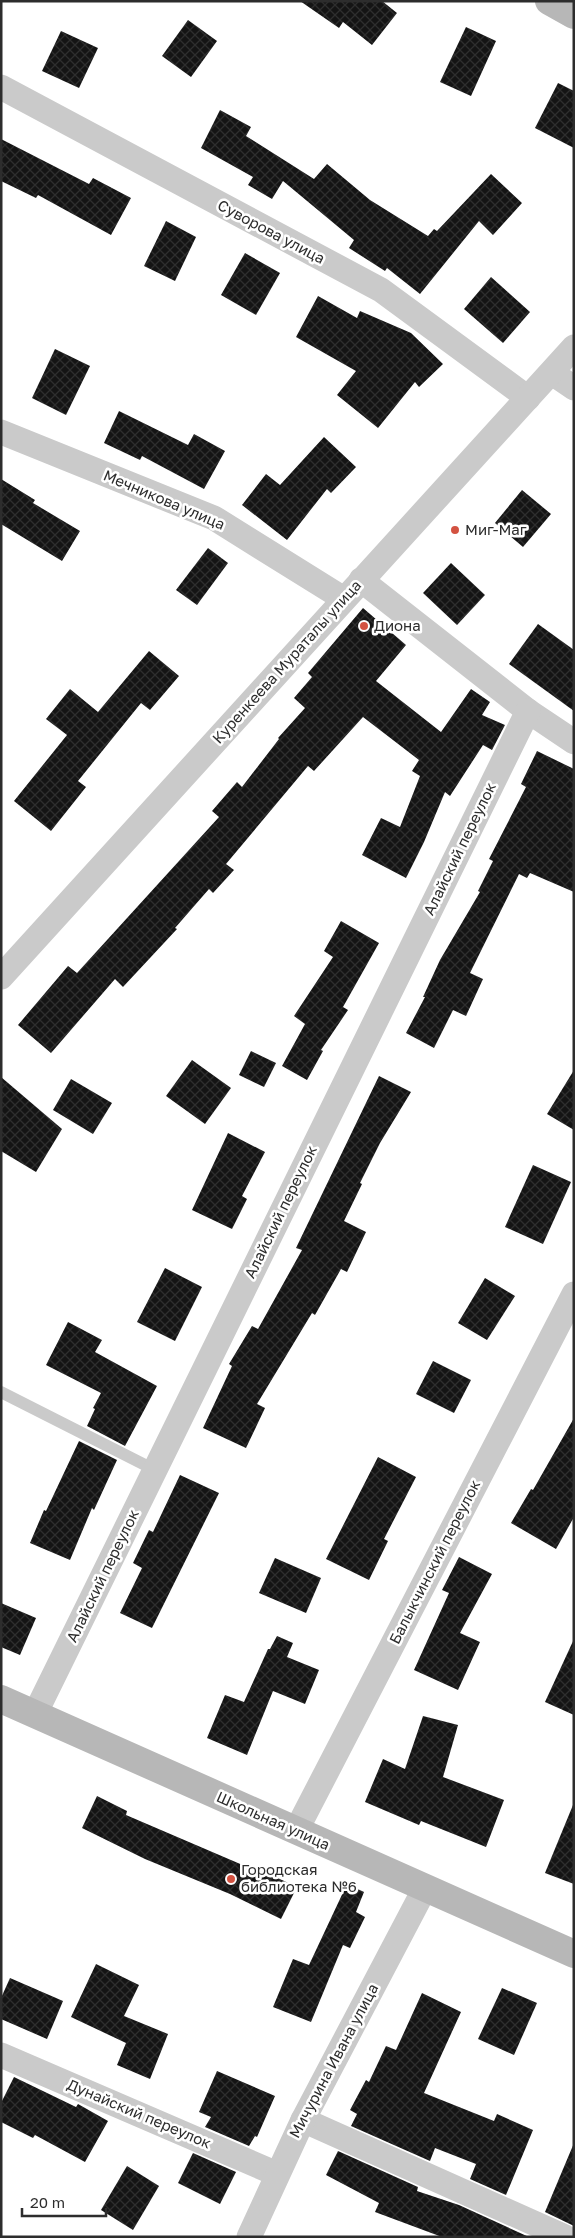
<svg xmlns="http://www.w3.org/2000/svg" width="575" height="2238" font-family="'Golos Text',sans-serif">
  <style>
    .building { fill: url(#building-cross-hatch) }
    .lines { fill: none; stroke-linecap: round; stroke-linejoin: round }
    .lane { stroke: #cacaca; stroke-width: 12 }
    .street { stroke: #cacaca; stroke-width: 25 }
    .secondary { stroke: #b7b7b7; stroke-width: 28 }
    .poi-dot { fill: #d35241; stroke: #fff; stroke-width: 2 }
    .labels { text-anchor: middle; stroke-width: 5; stroke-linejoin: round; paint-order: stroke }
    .street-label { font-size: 15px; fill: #2d2d2d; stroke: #fff }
    .poi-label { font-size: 15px; fill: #2d2d2d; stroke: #fff; text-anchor: start }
  </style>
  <defs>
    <pattern id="building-cross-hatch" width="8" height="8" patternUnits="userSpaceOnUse" patternTransform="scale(1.25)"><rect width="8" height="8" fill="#141414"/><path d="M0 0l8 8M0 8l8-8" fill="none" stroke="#2e2e2e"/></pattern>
  </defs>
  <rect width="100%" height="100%" fill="#fff"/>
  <g class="building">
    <polygon points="300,1 382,1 397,13 372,45 343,22 339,28"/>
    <polygon points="188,20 217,41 191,77 162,56"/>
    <polygon points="466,27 496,41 471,96 440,82"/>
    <polygon points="61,31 98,48 79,88 42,71"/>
    <polygon points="558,83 574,91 574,148 535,128"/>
    <polygon points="220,110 251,127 246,136 314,179 327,164 370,200 428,236 434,229 437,231 491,174 522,203 493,235 479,221 420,294 387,268 385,271 349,248 354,240 283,181 272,199 248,185 253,177 201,148"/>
    <polygon points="1,139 89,184 93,178 131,198 111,235 38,195 36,198 1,181"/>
    <polygon points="166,221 196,237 175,281 144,266"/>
    <polygon points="245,253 280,273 256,315 221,295"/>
    <polygon points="491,277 530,312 503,343 464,309"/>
    <polygon points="318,296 357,318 360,311 411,333 443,364 419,387 415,382 378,428 337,395 356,371 296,337"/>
    <polygon points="55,349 90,366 66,415 32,398"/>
    <polygon points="119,411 188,445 194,434 225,451 204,489 142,456 140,460 104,443"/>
    <polygon points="324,437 356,467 331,493 327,489 287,540 242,505 266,474 280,485"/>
    <polygon points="1,479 35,500 33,503 80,531 62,561 1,524"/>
    <polygon points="522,490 551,514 523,547 495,523"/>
    <polygon points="208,548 228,563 197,605 176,590"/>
    <polygon points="451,563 485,595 457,625 423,593"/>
    <polygon points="363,608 406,645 376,681 441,732 471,689 490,702 482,715 505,725 492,750 483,745 450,796 445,792 424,842 406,878 362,855 381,818 400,827 420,776 412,771 419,760 363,717 314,771 308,766 226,864 234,870 213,893 209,889 175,928 177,929 123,987 115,979 51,1053 18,1025 68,966 77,973 219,817 212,811 237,782 242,787 279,739 278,738 305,708 294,698 312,677 308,673"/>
    <polygon points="538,624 574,650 574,711 509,664"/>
    <polygon points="149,651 179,676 150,710 141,703 78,781 86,787 51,831 14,801 67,735 46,719 70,689 98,712"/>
    <polygon points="537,751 574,769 574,892 530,873 527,878 519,874 470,973 483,979 466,1016 453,1010 434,1048 406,1033 425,997 423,997 440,960 480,892 478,891 493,861 489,859 526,787 521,784"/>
    <polygon points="341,921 379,943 343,1007 348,1010 321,1050 323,1051 307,1080 282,1066 305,1024 294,1016 333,957 324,951"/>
    <polygon points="251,1051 276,1063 264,1087 239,1075"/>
    <polygon points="192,1060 231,1088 205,1124 166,1096"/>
    <polygon points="574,1070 574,1130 547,1114"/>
    <polygon points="379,1076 411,1092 380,1143 360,1183 362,1184 344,1221 366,1232 347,1272 341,1269 315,1315 312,1313 257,1404 265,1408 246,1448 203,1428 232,1366 229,1364 252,1326 258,1329 302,1250 296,1248"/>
    <polygon points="1,1077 62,1129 36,1172 1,1151"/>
    <polygon points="71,1079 112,1103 93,1134 53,1110"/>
    <polygon points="228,1133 265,1152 242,1196 247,1199 232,1229 192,1210"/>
    <polygon points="533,1165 571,1182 543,1244 505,1227"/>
    <polygon points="165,1268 202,1287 175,1341 137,1322"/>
    <polygon points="485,1278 515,1296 487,1340 458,1323"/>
    <polygon points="68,1322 102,1340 95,1352 157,1386 125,1446 87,1426 95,1409 93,1408 101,1393 46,1365"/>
    <polygon points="433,1361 471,1380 454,1413 416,1394"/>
    <polygon points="574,1418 574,1517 556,1549 511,1523 531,1489 533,1490"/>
    <polygon points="79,1441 117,1460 94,1510 92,1508 70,1560 30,1543 44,1510 46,1511"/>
    <polygon points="378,1457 416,1477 384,1539 388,1541 369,1580 326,1559"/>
    <polygon points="180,1475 219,1493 152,1628 120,1613 142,1568 133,1563 149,1530 153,1532"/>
    <polygon points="459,1557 492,1574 460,1633 480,1642 458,1690 414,1670 449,1593 442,1590"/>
    <polygon points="275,1558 321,1578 306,1613 259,1593"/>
    <polygon points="1,1603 36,1618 20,1655 1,1647"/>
    <polygon points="277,1636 293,1643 287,1657 319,1670 305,1704 273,1691 247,1755 207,1738 225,1695 244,1702 268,1649 270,1649"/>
    <polygon points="574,1639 574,1715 545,1702"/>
    <polygon points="423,1716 458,1725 443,1777 504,1800 486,1847 421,1821 419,1825 365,1802 383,1759 405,1769"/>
    <polygon points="97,1796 127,1811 126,1815 266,1875 267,1873 297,1887 281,1919 230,1894 145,1859 82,1828"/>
    <polygon points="573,1805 574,1805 574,1884 545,1873"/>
    <polygon points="347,1884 364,1892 356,1912 365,1917 350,1948 343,1945 311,2022 273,2007 293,1959 309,1965"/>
    <polygon points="96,1964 139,1985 124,2016 168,2034 150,2079 117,2065 126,2043 71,2017"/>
    <polygon points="10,1978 63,2001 47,2039 1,2019 1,1998"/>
    <polygon points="502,1988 537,2003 514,2055 478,2039"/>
    <polygon points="422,1993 461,2012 424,2093 494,2121 497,2114 533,2130 506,2195 470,2179 476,2164 435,2148 430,2161 351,2126 357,2114 350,2110 366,2080 369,2082 386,2046 396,2050"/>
    <polygon points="217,2071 275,2096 257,2137 255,2136 249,2146 205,2127 211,2117 199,2112"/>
    <polygon points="14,2077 76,2107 78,2104 108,2121 85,2162 35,2135 33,2138 1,2122 1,2103"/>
    <polygon points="574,2143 574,2226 545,2212"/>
    <polygon points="338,2151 418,2187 417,2191 459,2205 529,2237 442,2237 375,2212 379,2203 326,2175"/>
    <polygon points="193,2153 236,2172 220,2204 178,2183"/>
    <polygon points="127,2166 159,2186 133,2230 101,2210"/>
  </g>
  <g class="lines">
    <polyline class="lane" points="1,1392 155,1470"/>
    <g class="street">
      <polyline points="1,87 381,290 528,398"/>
      <polyline points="552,373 574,388"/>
      <polyline points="1,432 214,518 344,599"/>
      <polyline points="361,580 528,711 574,742"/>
      <polyline points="1,977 574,347"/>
      <polyline points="35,1714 528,711"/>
      <polyline points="296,1831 574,1294"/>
      <polyline points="1,2055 277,2174"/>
      <polyline points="303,2120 565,2237"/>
      <polyline points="249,2237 303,2120 425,1888"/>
    </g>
    <g class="secondary">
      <polyline points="549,1 574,15"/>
      <polyline points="1,1699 574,1954"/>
    </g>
  </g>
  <g class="poi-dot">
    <circle cx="455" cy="530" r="5"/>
    <circle cx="364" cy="626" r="5"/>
    <circle cx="231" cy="1879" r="5"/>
  </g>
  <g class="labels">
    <g class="street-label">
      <text transform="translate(271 232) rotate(28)" y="5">Суворова улица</text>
      <text transform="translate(164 500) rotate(23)" y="5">Мечникова улица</text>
      <text transform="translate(287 662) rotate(-48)" y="5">Куренкеева Мураталы улица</text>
      <text transform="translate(460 849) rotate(-64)" y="5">Алайский переулок</text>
      <text transform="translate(281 1212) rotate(-64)" y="5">Алайский переулок</text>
      <text transform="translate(435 1562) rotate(-63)" y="5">Балыкчинский переулок</text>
      <text transform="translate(103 1576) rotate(-64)" y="5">Алайский переулок</text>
      <text transform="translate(273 1821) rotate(24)" y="5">Школьная улица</text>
      <text transform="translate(334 2061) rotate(-62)" y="5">Мичурина Ивана улица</text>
      <text transform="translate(139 2114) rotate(23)" y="5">Дунайский переулок</text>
    </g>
    <g class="poi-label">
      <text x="465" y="535">Миг-Маг</text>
      <text x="374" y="631">Диона</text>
      <text x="241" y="1875">Городская<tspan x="241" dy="17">библиотека №6</tspan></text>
    </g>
  </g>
  <rect width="575" height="2238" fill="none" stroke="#2d2d2d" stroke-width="5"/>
  <path d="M22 2208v8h84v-8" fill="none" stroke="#2d2d2d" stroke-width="2.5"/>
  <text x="30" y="2208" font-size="15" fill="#2d2d2d" stroke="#ffffff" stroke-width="4" paint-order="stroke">20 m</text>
</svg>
